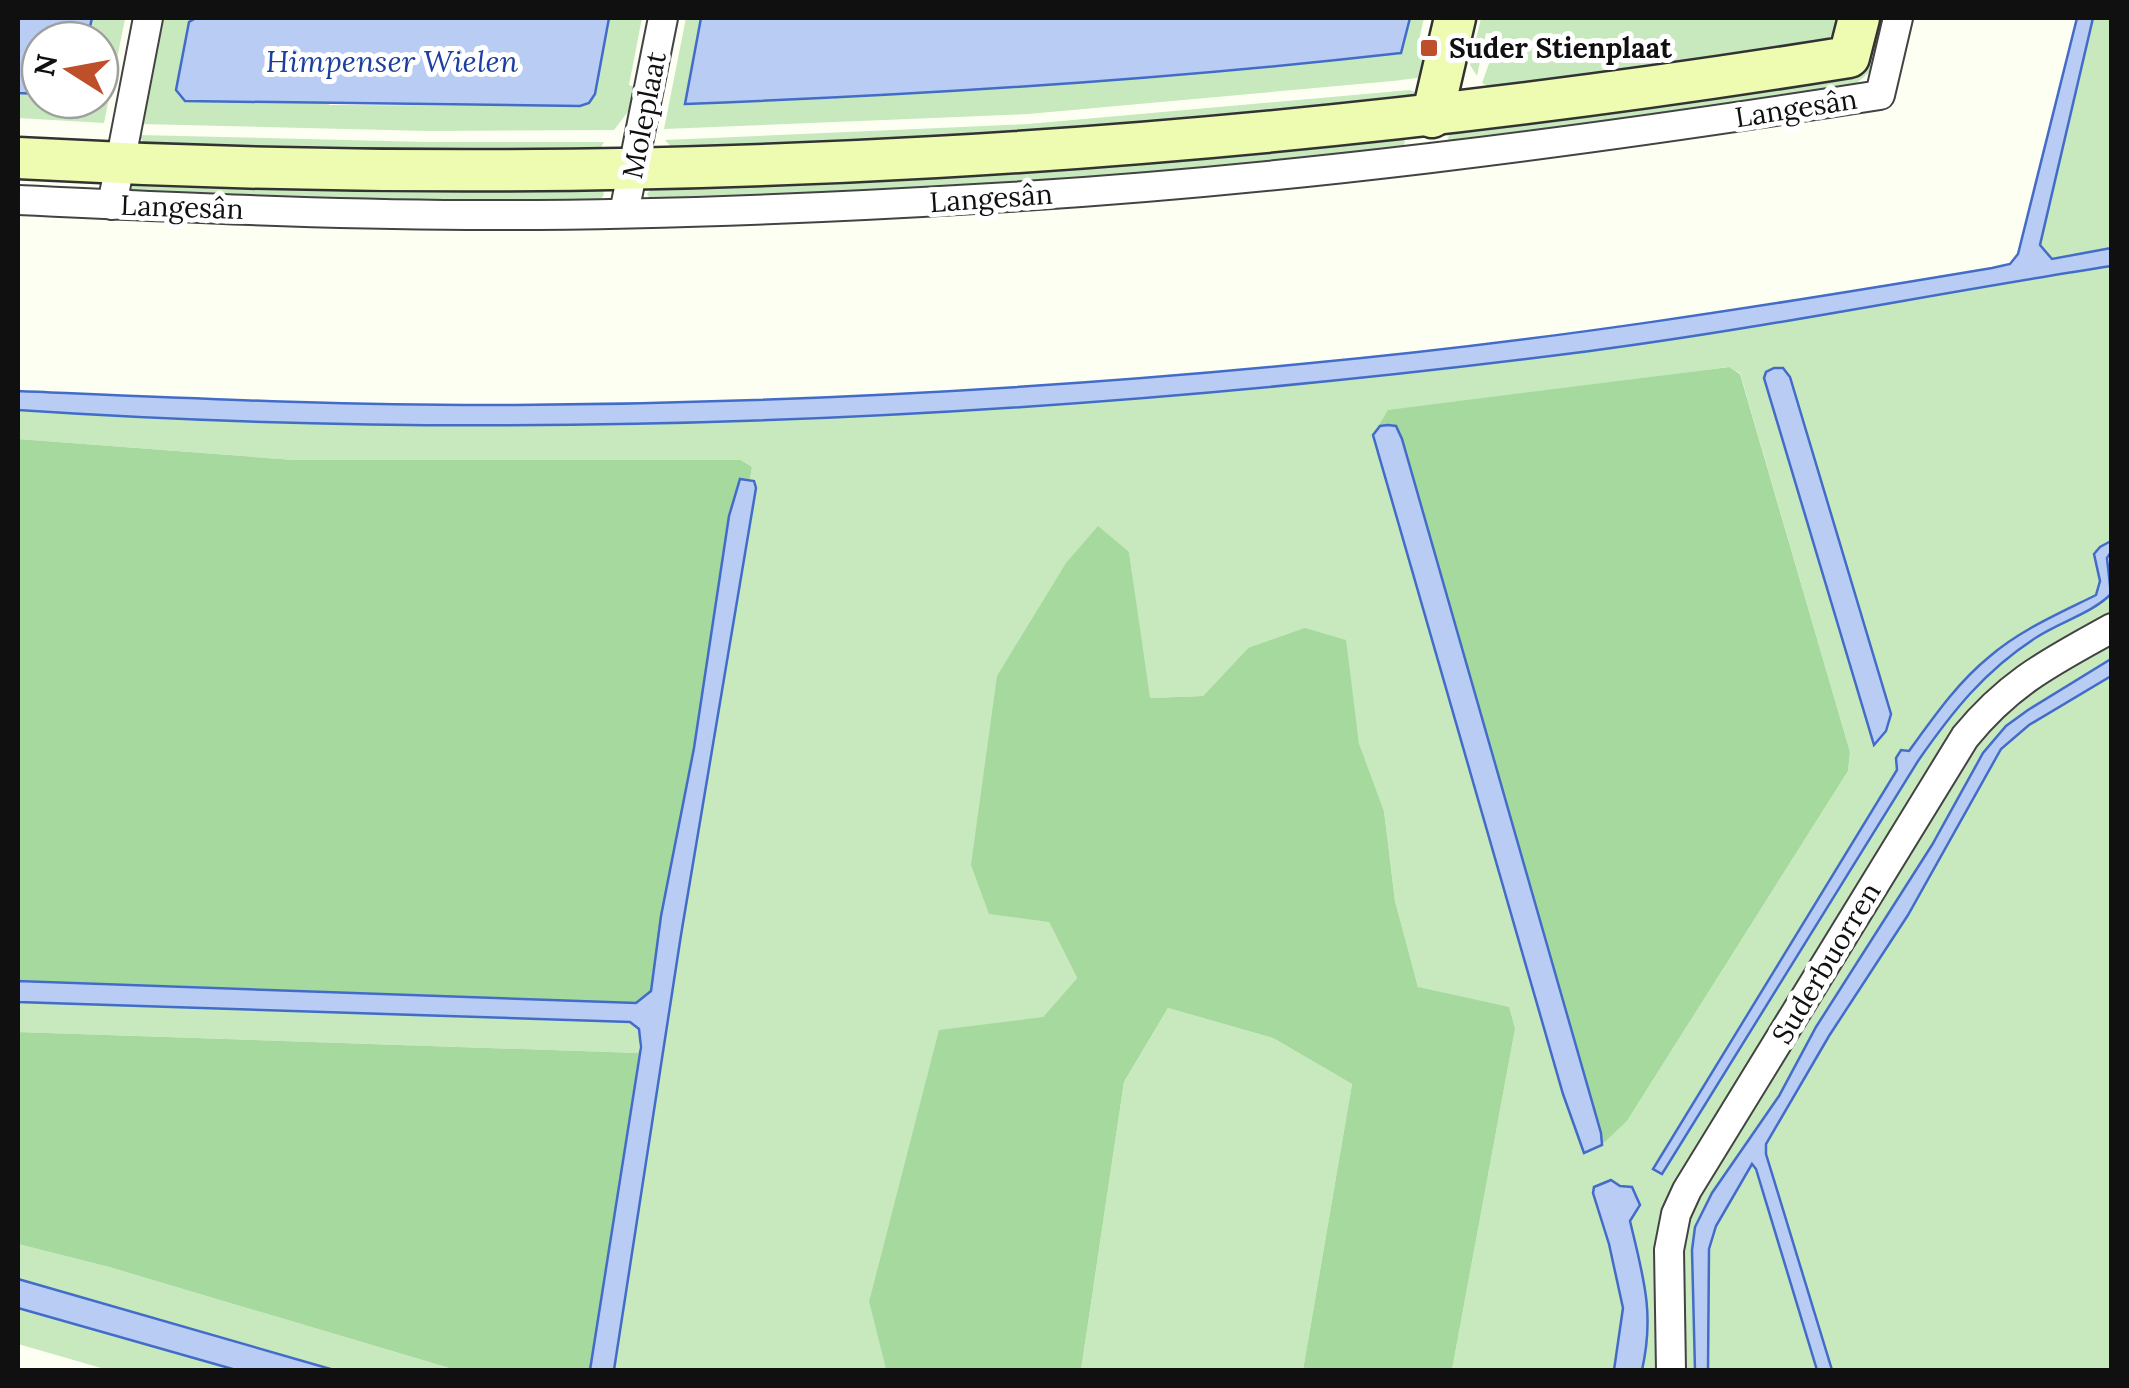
<svg xmlns="http://www.w3.org/2000/svg" width="2129" height="1388" font-family="Lora,serif">
  <style>
    .green { fill: #c7e9bd; fill-rule: evenodd }
    .forest { fill: #a6d99d }
    .water { fill: #b9cdf4; stroke: #436cc9; stroke-width: 2.5 }
    .lines { fill: none; stroke-linecap: round; stroke-linejoin: round }
    .street-casing { stroke: #434343; stroke-width: 32 }
    .secondary-casing { stroke: #323232; stroke-width: 45 }
    .street { stroke: #fff; stroke-width: 28 }
    .secondary { stroke: #eefcb1; stroke-width: 40 }
    .poi-dot { fill: #bd4f2b; stroke: #fff; stroke-width: 4 }
    .labels { text-anchor: middle; stroke-width: 10; stroke-linejoin: round; paint-order: stroke }
    .poi-label { font-size: 28px; font-weight: bold; fill: #101010; stroke: #fff; text-anchor: start }
    .street-label { font-size: 28px; fill: #101010; stroke: #fff }
    .water-label { font-size: 30px; font-style: italic; fill: #1c3f9f; stroke: #fff }
  </style>
  <rect width="100%" height="100%" fill="#fdfff3"/>
  <g class="green">
    <polygon points="92,18 125,19 104,123 18,118 18,93 40,94 40,100 100,100 100,40 87,40"/>
    <polygon points="158,18 196,18 189,22 330,105 580,106 589,103 595,94 609,18 642,18 629,85 638,88 637,100 614,130 428,131 140,124"/>
    <polygon points="686,18 701,18 685,103 1401,54 1410,18 1424,18 1418,45 1434,49 1425,77 1393,81 1028,114 664,129"/>
    <polygon points="1481,18 1843,18 1836,32 1818,46 1497,91 1482,83 1499,36 1486,33 1477,76 1470,65"/>
    <polygon points="1874,18 1886,18 1872,70 1852,87 1451,144 1448,141 1449,132 1861,71"/>
    <polygon points="2093,18 2111,18 2111,248 2052,259 2040,245"/>
    <polygon points="1410,90 1415,92 1411,98 934,145 672,148 665,140 1028,124"/>
    <polygon points="138,135 427,142 604,142 596,157 503,157 145,144"/>
    <polygon points="1401,137 1405,140 1403,149 1185,172 937,190 651,200 647,194 654,186"/>
    <polygon points="130,182 602,188 604,194 600,201 371,202 133,194 129,189"/>
    <path d="M2111,266L2112,541L2100,547L2094,554L2100,581L2096,595L2034,627L1989,656L1948,699L1908,751L1896,758L1897,770L1654,1169L1662,1174L1918,761C1952,712 1985,669 2037,637C2060,622 2092,613 2111,594V618L2019,672L1674,1198L1663,1370H1642C1654,1318 1643,1272 1630,1221L1640,1205L1632,1187L1604,1184L1594,1187L1593,1193L1609,1244L1623,1308L1614,1370H1452L1515,1029L1418,987L1395,901L1384,811L1359,743L1345,640L1248,648L1203,696L1149,698L1129,552L1049,922L1077,978L1043,1017L869,1302L886,1370H614L681,935L756,488L750,479L752,467L741,460H294L18,439V410C541,445 1070,418 1590,351C1765,328 1937,293 2111,266ZM1728,367L1740,373L1850,752L1848,771L1627,1121L1602,1145L1584,1153L1563,1094L1373,435L1388,411Z"/>
    <polygon points="2111,636 2111,659 2028,710 2006,726 1983,753 1932,845 1816,1027 1779,1096 1742,1148 1692,1272 1695,1370 1678,1370 1684,1217 1992,717"/>
    <polygon points="2111,676 2111,1370 1832,1370 1766,1154 1766,1144 1829,1036 1908,915 2001,749 2029,725"/>
    <polygon points="18,1002 630,1022 639,1029 639,1053 18,1032"/>
    <polygon points="1168,1008 1273,1038 1352,1084 1303,1370 1081,1370 1124,1082"/>
    <polygon points="1752,1164 1756,1169 1817,1370 1708,1370 1709,1249 1716,1226"/>
    <polygon points="18,1244 109,1267 456,1370 334,1370 18,1279"/>
    <polygon points="18,1308 236,1370 108,1370 18,1344"/>
  </g>
  <g class="forest">
    <polygon points="1729,367 1740,374 1850,752 1848,771 1627,1121 1602,1145 1402,439 1373,435 1388,410"/>
    <polygon points="18,439 294,460 741,460 752,467 750,479 740,479 729,516 694,748 661,916 650,991 636,1003 18,981"/>
    <polygon points="1098,526 1129,552 1150,698 1203,696 1248,648 1305,628 1346,640 1359,743 1384,811 1395,901 1418,987 1509,1007 1515,1029 1452,1370 1303,1370 1352,1084 1273,1038 1168,1008 1124,1082 1081,1370 886,1370 869,1302 939,1030 1043,1017 1077,978 1049,922 989,914 971,865 997,676 1066,563"/>
    <polygon points="18,1032 639,1053 590,1370 456,1370 109,1267 18,1244"/>
  </g>
  <g class="water">
    <polygon points="18,18 92,18 87,40 40,40 40,94 18,93"/>
    <polygon points="196,18 609,18 595,94 589,103 580,106 185,101 176,90 189,22"/>
    <path d="M701,18H1410L1401,53C1163,80 924,95 685,104Z"/>
    <path d="M2077,18H2093L2040,245L2052,259L2111,248V266C1937,293 1765,328 1590,351C1070,418 541,445 18,410V391C183,398 349,406 515,405C781,403 1047,389 1311,363C1539,342 1766,306 1992,268L2010,264L2018,254Z"/>
    <polygon points="1774,368 1783,368 1790,377 1891,714 1886,731 1874,745 1764,378 1766,372"/>
    <polygon points="1388,425 1396,426 1402,439 1601,1133 1602,1145 1584,1153 1563,1094 1373,435 1380,426"/>
    <polygon points="740,479 754,481 756,488 681,935 614,1370 590,1370 641,1047 639,1029 630,1022 18,1002 18,981 636,1003 651,991 661,916 694,748 729,516"/>
    <path d="M2111,541V552L2107,558L2111,594C2092,613 2060,622 2037,637C1985,670 1952,712 1918,761L1662,1174L1653,1169L1897,770L1896,758L1901,750L1909,751C1933,718 1957,683 1989,657C2020,630 2060,613 2096,595L2100,581L2094,554L2100,547Z"/>
    <polygon points="2111,659 2111,676 2029,725 2001,749 1908,915 1829,1036 1766,1144 1766,1154 1832,1370 1817,1370 1756,1169 1752,1164 1716,1226 1709,1249 1708,1370 1695,1370 1692,1250 1695,1227 1712,1193 1779,1096 1816,1027 1932,845 1983,753 2006,726 2028,710"/>
    <path d="M1611,1180L1620,1186L1632,1187L1640,1205L1630,1221C1643,1276 1655,1313 1642,1370H1614L1623,1308L1609,1244L1593,1193L1594,1187Z"/>
    <polygon points="18,1279 334,1370 236,1370 18,1308"/>
  </g>
  <g class="lines">
    <defs>
      <g id="street">
        <path d="M18,200C168,207 318,214 468,215C637,216 806,209 975,199C1278,182 1580,142 1880,95L1898,18"/>
        <polyline points="112,205 148,18"/>
        <polyline points="624,213 663,18"/>
        <path d="M1671,1370L1669,1250L1676,1214L1687,1190L1965,737C2011,681 2051,662 2112,628"/>
      </g>
      <g id="secondary">
        <polyline points="1432,117 1455,18"/>
        <path d="M18,158C635,192 1239,155 1849,57L1859,18"/>
      </g>
    </defs>
    <use href="#street" class="street-casing"/>
    <use href="#secondary" class="secondary-casing"/>
    <use href="#street" class="street"/>
    <use href="#secondary" class="secondary"/>
  </g>
  <rect class="poi-dot" x="1419" y="38" width="20" height="20" rx="5"/>
  <g class="labels">
    <g class="poi-label">
      <text x="1449" y="58">Suder Stienplaat</text>
    </g>
    <g class="street-label">
      <text transform="translate(1796 108) rotate(-9)" y="10">Langesân</text>
      <text transform="translate(644 115) rotate(-79)" y="10">Moleplaat</text>
      <text transform="translate(991 198) rotate(-4)" y="10">Langesân</text>
      <text transform="translate(182 207) rotate(2)" y="10">Langesân</text>
      <text transform="translate(1826 963) rotate(-59)" y="10">Suderbuorren</text>
    </g>
    <g class="water-label">
      <text x="392" y="72">Himpenser Wielen</text>
    </g>
  </g>
  <rect width="2129" height="1388" fill="none" stroke="#101010" stroke-width="40"/>
  <g transform="translate(70 70) rotate(281)"><circle r="48" fill="#ffffff" stroke="#9f9f9f" stroke-width="2.5"/>
  <path d="M0-8L18 38L0 25L-18 38Z" fill="#bd4f2b"/>
  <text y="-15" font-size="28" font-weight="bold" text-anchor="middle" fill="#101010">N</text>
  </g>
</svg>
